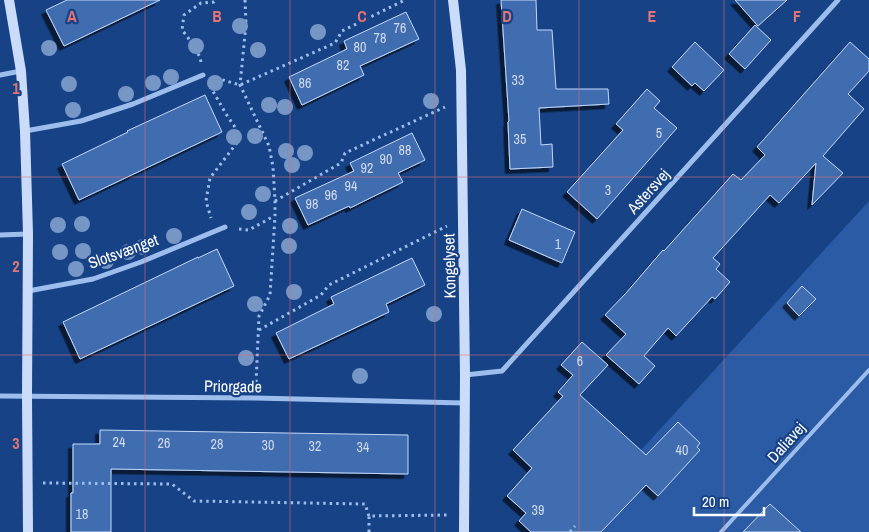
<svg xmlns="http://www.w3.org/2000/svg" width="869" height="532" font-family="'Archivo Narrow',sans-serif">
  <style>
    .green { fill: #2a5ba4 }
    .building { fill: #406cb0; stroke: #c3d9fa; filter: url(#shadow) }
    .lines { fill: none; stroke-linecap: round; stroke-linejoin: round }
    .path { stroke: #9dbeed; stroke-width: 3; stroke-dasharray: 2.5 4; stroke-linecap: butt }
    .lane { stroke: #9dbeed; stroke-width: 4 }
    .street { stroke: #9dbeed; stroke-width: 5 }
    .secondary { stroke: #cadcf9; stroke-width: 10 }
    .tree { fill: #7696c6 }
    .grid { fill: none; stroke: #e47373; stroke-width: 1; stroke-opacity: 0.55 }
    .labels { text-anchor: middle; stroke-width: 4.5; stroke-linejoin: round; paint-order: stroke }
    .number-label { font-size: 14px; fill: #cfdaeb }
    .street-label { font-size: 16px; fill: #fff; stroke: #174386 }
    .grid-label { font-size: 16px; text-anchor: middle; font-weight: bold; fill: #e47373; stroke: #174386; stroke-width: 4.5; stroke-linejoin: round; paint-order: stroke }
  </style>
  <defs>
    <filter id="shadow"><feDropShadow dx="-4.5" dy="4.5" stdDeviation="0" flood-color="#0009"/></filter>
  </defs>
  <rect width="100%" height="100%" fill="#174386"/>
  <polygon class="green" points="869,201 869,532 590,532 577,520"/>
  <g class="building">
    <polygon points="67,0 160,0 64,46 46,10"/>
    <polygon points="501,0 536,0 537,30 552,30 556,89 608,89 609,104 539,108 541,145 552,144 553,167 510,169 508,122 509,121"/>
    <polygon points="735,0 787,0 758,26"/>
    <polygon points="406,12 419,39 360,66 364,75 302,105 289,77 347,49 344,41"/>
    <polygon points="755,25 771,40 745,69 729,54"/>
    <polygon points="695,42 724,70 704,91 695,83 692,86 672,67"/>
    <polygon points="850,42 869,59 869,71 848,94 864,109 823,156 843,173 812,205 816,163 779,203 770,195 713,258 720,264 716,269 730,282 715,299 712,297 676,336 668,328 644,356 655,366 639,384 606,355 626,334 605,315 627,292 663,250 664,251 733,174 741,180 765,155 757,147"/>
    <polygon points="647,89 660,101 654,108 677,128 597,219 567,192 623,130 616,124"/>
    <polygon points="205,95 222,132 79,200 62,164 128,132 127,131"/>
    <polygon points="412,133 425,160 398,173 403,182 350,208 349,206 308,225 295,198 354,171 350,163"/>
    <polygon points="522,209 575,232 562,263 509,240"/>
    <polygon points="217,249 234,286 80,359 63,322 198,257 198,258"/>
    <polygon points="412,258 425,285 386,304 389,312 289,359 276,333 334,304 331,297"/>
    <polygon points="802,286 816,299 799,316 787,303"/>
    <polygon points="582,342 608,365 580,395 646,455 678,422 700,443 697,447 700,450 658,496 646,485 601,532 531,532 519,521 526,513 507,496 532,468 513,450 563,396 558,392 573,375 561,365"/>
    <polygon points="100,430 408,435 408,474 111,469 111,532 71,532 71,493 73,493 73,444 100,444"/>
    <polygon points="770,504 801,532 743,532"/>
  </g>
  <g class="lines">
    <g class="path">
      <polyline points="245,0 246,24 240,85 269,146 273,167 275,201 275,216 270,295 259,316 256,384"/>
      <polyline points="201,62 200,57 187,36 182,30 184,15 201,3 214,2 216,0"/>
      <polyline points="216,78 240,85 335,43 342,31 405,0"/>
      <polyline points="210,86 226,114 237,130 239,140 210,178 206,201 211,218"/>
      <polyline points="275,201 341,163 345,153 445,107"/>
      <polyline points="239,229 249,230 274,216"/>
      <polyline points="259,330 321,295 329,285 447,226"/>
      <polyline points="43,483 172,484 194,501 365,504 369,516"/>
      <polyline points="369,532 369,516 448,515"/>
      <polyline points="570,532 575,526"/>
    </g>
    <polyline class="lane" points="721,532 869,370"/>
    <g class="street">
      <polyline points="0,75 21,71"/>
      <polyline points="25,131 81,121 133,104 203,75"/>
      <polyline points="0,235 28,234"/>
      <polyline points="28,291 93,279 141,262 225,227"/>
      <polyline points="465,375 502,371 838,0"/>
      <polyline points="0,396 255,398 464,403"/>
    </g>
    <g class="secondary">
      <polyline points="9,0 21,71 25,131 28,234 27,396 28,532"/>
      <polyline points="453,0 461,70 465,375 464,532"/>
    </g>
  </g>
  <g class="tree">
    <circle cx="240" cy="26" r="8"/>
    <circle cx="318" cy="32" r="8"/>
    <circle cx="196" cy="46" r="8"/>
    <circle cx="49" cy="48" r="8"/>
    <circle cx="258" cy="50" r="8"/>
    <circle cx="171" cy="77" r="8"/>
    <circle cx="153" cy="83" r="8"/>
    <circle cx="215" cy="83" r="8"/>
    <circle cx="69" cy="84" r="8"/>
    <circle cx="126" cy="94" r="8"/>
    <circle cx="431" cy="101" r="8"/>
    <circle cx="269" cy="105" r="8"/>
    <circle cx="285" cy="107" r="8"/>
    <circle cx="73" cy="110" r="8"/>
    <circle cx="255" cy="136" r="8"/>
    <circle cx="234" cy="137" r="8"/>
    <circle cx="286" cy="151" r="8"/>
    <circle cx="305" cy="153" r="8"/>
    <circle cx="292" cy="165" r="8"/>
    <circle cx="263" cy="194" r="8"/>
    <circle cx="249" cy="212" r="8"/>
    <circle cx="82" cy="224" r="8"/>
    <circle cx="58" cy="225" r="8"/>
    <circle cx="290" cy="226" r="8"/>
    <circle cx="174" cy="236" r="8"/>
    <circle cx="289" cy="246" r="8"/>
    <circle cx="143" cy="247" r="8"/>
    <circle cx="83" cy="251" r="8"/>
    <circle cx="60" cy="252" r="8"/>
    <circle cx="128" cy="252" r="8"/>
    <circle cx="106" cy="261" r="8"/>
    <circle cx="76" cy="269" r="8"/>
    <circle cx="294" cy="292" r="8"/>
    <circle cx="255" cy="304" r="8"/>
    <circle cx="434" cy="314" r="8"/>
    <circle cx="246" cy="358" r="8"/>
    <circle cx="360" cy="376" r="8"/>
  </g>
  <path class="grid" d="M145,0V532M290,0V532M435,0V532M579,0V532M724,0V532M0,177H869M0,355H869"/>
  <g class="labels">
    <g class="number-label">
      <text x="400" y="33">76</text>
      <text x="380" y="43">78</text>
      <text x="360" y="52">80</text>
      <text x="343" y="70">82</text>
      <text x="518" y="85">33</text>
      <text x="305" y="88">86</text>
      <text x="659" y="138">5</text>
      <text x="520" y="144">35</text>
      <text x="405" y="155">88</text>
      <text x="386" y="164">90</text>
      <text x="367" y="173">92</text>
      <text x="351" y="191">94</text>
      <text x="608" y="195">3</text>
      <text x="331" y="200">96</text>
      <text x="312" y="209">98</text>
      <text x="558" y="249">1</text>
      <text x="580" y="366">6</text>
      <text x="119" y="447">24</text>
      <text x="164" y="448">26</text>
      <text x="217" y="449">28</text>
      <text x="268" y="450">30</text>
      <text x="315" y="451">32</text>
      <text x="363" y="452">34</text>
      <text x="682" y="455">40</text>
      <text x="538" y="515">39</text>
      <text x="82" y="519">18</text>
    </g>
    <g class="street-label">
      <text transform="translate(648 191) rotate(-48)" y="6">Astersvej</text>
      <text transform="translate(123 251) rotate(-20)" y="6">Slotsvænget</text>
      <text transform="translate(449 266) rotate(-91)" y="6">Kongelyset</text>
      <text transform="translate(233 386) rotate(1)" y="6">Priorgade</text>
      <text transform="translate(786 442) rotate(-48)" y="6">Daliavej</text>
    </g>
  </g>
  <g class="grid-label">
    <text x="72" y="22">A</text>
    <text x="217" y="22">B</text>
    <text x="362" y="22">C</text>
    <text x="507" y="22">D</text>
    <text x="652" y="22">E</text>
    <text x="797" y="22">F</text>
    <text x="16" y="94">1</text>
    <text x="16" y="272">2</text>
    <text x="16" y="449">3</text>
  </g>
  <path d="M694 507v8h70v-8" fill="none" stroke="#ffffff" stroke-width="2.5"/>
  <text x="702" y="507" font-size="15" fill="#ffffff" stroke="#174386" stroke-width="4" paint-order="stroke">20 m</text>
</svg>
